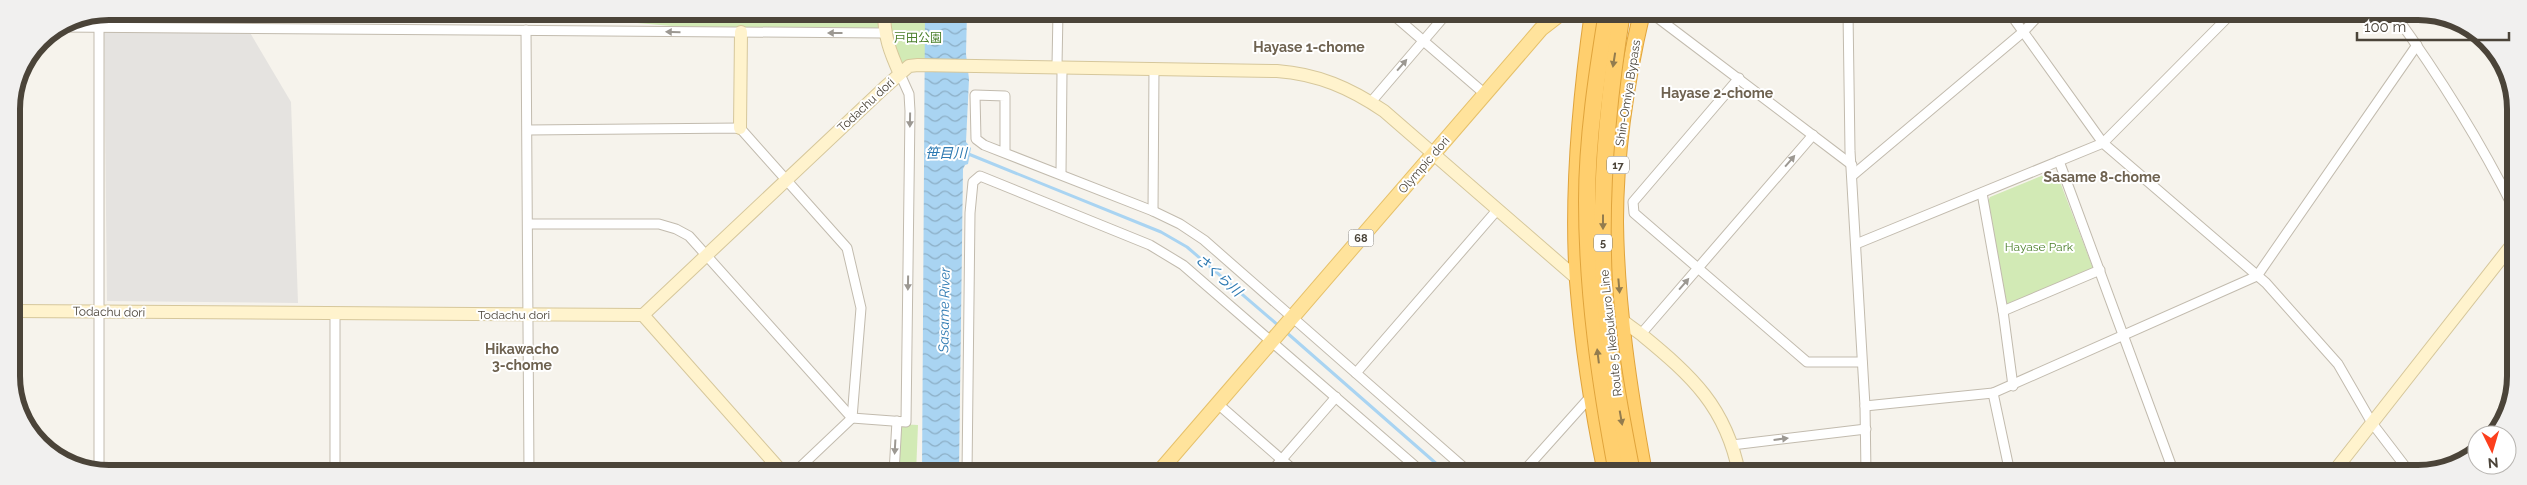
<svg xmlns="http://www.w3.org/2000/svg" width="2527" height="485" font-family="Raleway,'Noto Sans JP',sans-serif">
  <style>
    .green { fill: #d2eab5 }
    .parking { fill: #e5e3e0 }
    .water { fill: url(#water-waves) }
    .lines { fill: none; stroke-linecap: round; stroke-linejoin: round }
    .stream { stroke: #a9d4f2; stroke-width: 3 }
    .street-casing { stroke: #c2bbae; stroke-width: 11 }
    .secondary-casing { stroke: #d6c79b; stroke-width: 14 }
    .primary-casing { stroke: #e6c16a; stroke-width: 16 }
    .highway-casing { stroke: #e0a43c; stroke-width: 18 }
    .street { stroke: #fff; stroke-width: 9 }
    .secondary { stroke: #fff3cd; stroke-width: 12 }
    .primary { stroke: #ffe39c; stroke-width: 14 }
    .highway { stroke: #ffcf6e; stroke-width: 16 }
    .highway-bridge-casing { stroke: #e0a43c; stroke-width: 18; stroke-linecap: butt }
    .highway-bridge { stroke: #ffcf6e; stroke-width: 16 }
    .oneway { fill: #9c9892 }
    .oneway2 { fill: #937c4e }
    .labels { text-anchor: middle; stroke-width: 4; stroke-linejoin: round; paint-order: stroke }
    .shield { fill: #fff; stroke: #817c74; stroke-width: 1 }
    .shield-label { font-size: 11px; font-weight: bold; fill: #4b4439 }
    .park-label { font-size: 12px; fill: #4a7f2a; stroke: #fff }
    .street-label { font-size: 12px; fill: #4b4439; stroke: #fff }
    .neighbourhood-label { font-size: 14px; font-weight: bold; fill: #6e6250; stroke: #fff }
    .water-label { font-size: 14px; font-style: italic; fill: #2e7ab2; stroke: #fff }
    .rim { fill: none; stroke: #4b4439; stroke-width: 6 }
  </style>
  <defs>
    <pattern id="water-waves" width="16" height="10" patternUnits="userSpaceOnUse" patternTransform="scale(1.25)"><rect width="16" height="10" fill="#a9d4f2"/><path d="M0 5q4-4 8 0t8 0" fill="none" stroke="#8caec5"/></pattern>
  </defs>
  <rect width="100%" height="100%" fill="#f6f3ec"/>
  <g class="green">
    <polygon points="420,11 945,12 946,67 900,74 884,33 741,32 614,21"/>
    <polygon points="2051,172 2057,174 2093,268 2091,271 2007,306 1988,201 1990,197"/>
    <polygon points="899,424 918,425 916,473 897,473"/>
  </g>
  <polygon class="parking" points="249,31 291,102 298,303 107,301 104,32"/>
  <g class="water">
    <polygon points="109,11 870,12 869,23 81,17"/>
    <polygon points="925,12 967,12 966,54 969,79 966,142 971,148 968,164 965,165 963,169 959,473 922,473"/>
  </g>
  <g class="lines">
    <g class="stream">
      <polyline points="966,153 1161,232 1187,247 1279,326"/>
      <polyline points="1286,332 1447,473"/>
    </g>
    <defs>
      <g id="street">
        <polyline points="1058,12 1057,65 1062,72 1061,173"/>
        <polyline points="1390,12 1485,94"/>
        <polyline points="1650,12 1852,165"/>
        <polyline points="1848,12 1850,151 1865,406 1866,473"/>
        <polyline points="2009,12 2103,143 2266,283 2338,364 2372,423 2411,474"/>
        <path d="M2393,12C2438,74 2480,141 2514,209"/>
        <polyline points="1665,21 1672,12"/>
        <polyline points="59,27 884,33"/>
        <polyline points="99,28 99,473"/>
        <polyline points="526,30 529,473"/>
        <polyline points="1739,78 1633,202 1634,213 1807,362 1862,362"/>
        <polyline points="1371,102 1448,12"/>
        <polyline points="528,130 740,128 847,248 861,308 852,418 794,473"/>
        <polyline points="1005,152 1005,96 975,95 976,139 984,145 1153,211 1180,224 1204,240 1470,473"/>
        <polyline points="2059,161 2174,473"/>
        <polyline points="1853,175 2023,32 2042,12"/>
        <polyline points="1982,193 2003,311 2013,386"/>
        <polyline points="1153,211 1154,68"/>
        <polyline points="529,224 659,224 676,229 689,236 852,418 906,422 910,111 909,94 900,74"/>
        <polyline points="1856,244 2103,143 2233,12"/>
        <polyline points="2003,311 2100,270"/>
        <polyline points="1641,334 1813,135"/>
        <polyline points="1356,373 1498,209"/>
        <polyline points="1993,393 2010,473"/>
        <polyline points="1218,404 1297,473"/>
        <polyline points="1865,406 1993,393 2257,276 2417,45"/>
        <polyline points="1732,445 1866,429"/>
        <polyline points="335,473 335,314"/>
        <polyline points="894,473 897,421"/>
        <polyline points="967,473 970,213 973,182 980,176 1150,245 1183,265 1423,473"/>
        <polyline points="1270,473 1336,397"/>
        <polyline points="1522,473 1591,396"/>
      </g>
      <g id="secondary">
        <path d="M884,12C884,36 890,52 900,74"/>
        <polyline points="740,128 741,32"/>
        <path d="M13,311L643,315L884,88L909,66L918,65L1277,71C1318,74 1350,88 1384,111L1581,282"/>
        <polyline points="643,315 783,473"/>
        <path d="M1617,316C1625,323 1634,329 1642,335C1692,376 1726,407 1739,473"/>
        <polyline points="2332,474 2514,242"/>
      </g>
      <polyline id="primary" points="1158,473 1541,29 1563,12"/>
      <g id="highway">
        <path d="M1593,12C1581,97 1572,195 1578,281C1583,346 1593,410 1606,473"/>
        <path d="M1642,12C1626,80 1615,151 1615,222C1616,306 1629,391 1644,473"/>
      </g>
    </defs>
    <use href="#street" class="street-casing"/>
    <use href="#secondary" class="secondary-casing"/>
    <use href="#primary" class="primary-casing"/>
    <use href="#highway" class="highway-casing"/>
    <use href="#street" class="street"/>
    <use href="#secondary" class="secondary"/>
    <use href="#primary" class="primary"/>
    <use href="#highway" class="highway"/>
    <defs>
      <g id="highway-bridge">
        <path d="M1607,12C1597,74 1587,138 1587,201C1587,293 1600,383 1617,473"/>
        <path d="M1622,12C1609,92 1601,173 1603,255C1604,328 1618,401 1632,473"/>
      </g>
    </defs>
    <use href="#highway-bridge" class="highway-bridge-casing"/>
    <use href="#highway-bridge" class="highway-bridge"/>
  </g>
  <defs><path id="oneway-solid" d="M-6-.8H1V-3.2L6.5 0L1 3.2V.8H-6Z" transform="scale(1.25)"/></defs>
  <g class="oneway">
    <use href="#oneway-solid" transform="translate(673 32) rotate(-179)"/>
    <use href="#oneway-solid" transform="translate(835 33) rotate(-180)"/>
    <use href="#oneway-solid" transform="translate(1402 65) rotate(-49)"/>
    <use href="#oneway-solid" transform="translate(910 120) rotate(91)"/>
    <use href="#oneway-solid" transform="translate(1790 161) rotate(-49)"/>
    <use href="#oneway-solid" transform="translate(908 283) rotate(91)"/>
    <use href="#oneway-solid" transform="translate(1684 284) rotate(-49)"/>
    <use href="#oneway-solid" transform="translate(1781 439) rotate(-7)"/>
    <use href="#oneway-solid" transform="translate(895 447) rotate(93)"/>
  </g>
  <g class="oneway2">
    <use href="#oneway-solid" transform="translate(1614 60) rotate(99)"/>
    <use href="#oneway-solid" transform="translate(1603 222) rotate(90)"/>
    <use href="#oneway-solid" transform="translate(1619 286) rotate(85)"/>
    <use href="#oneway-solid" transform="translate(1598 356) rotate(-97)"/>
    <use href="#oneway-solid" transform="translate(1621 418) rotate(80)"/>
  </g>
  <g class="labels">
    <g class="shield">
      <rect x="1607" y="156.5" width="22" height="17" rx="4"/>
      <rect x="1348.5" y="229.5" width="25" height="17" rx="4"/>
      <rect x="1594" y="234.5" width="18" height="17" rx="4"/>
    </g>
    <g class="shield-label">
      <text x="1618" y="169">17</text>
      <text x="1361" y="242">68</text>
      <text x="1603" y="247">5</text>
    </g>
    <g class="park-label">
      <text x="918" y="42">戸田公園</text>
      <text x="2039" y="251">Hayase Park</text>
    </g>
    <g class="street-label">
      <text transform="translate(1628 93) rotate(-81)" y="4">Shin-Omiya Bypass</text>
      <text transform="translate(866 105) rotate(-43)" y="4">Todachu dori</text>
      <text transform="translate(1424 165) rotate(-49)" y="4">Olympic dori</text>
      <text transform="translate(109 312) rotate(1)" y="4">Todachu dori</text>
      <text x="514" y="319">Todachu dori</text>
      <text transform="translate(1611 333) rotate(-96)" y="4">Route 5 Ikebukuro Line</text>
    </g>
    <g class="neighbourhood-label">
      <text x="1309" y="52">Hayase 1-chome</text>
      <text x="1717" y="98">Hayase 2-chome</text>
      <text x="2102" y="182">Sasame 8-chome</text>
      <text x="522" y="354">Hikawacho<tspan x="522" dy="16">3-chome</tspan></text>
    </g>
    <g class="water-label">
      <text x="946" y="158">笹目川</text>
      <text transform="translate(1219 275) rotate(41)" y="5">さくら川</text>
      <text transform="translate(944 310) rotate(-89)" y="5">Sasame River</text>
    </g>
  </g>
  <path d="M0 0H2527V485H0ZM109 20H2418A89 89 0 0 1 2507 109V376A89 89 0 0 1 2418 465H109A89 89 0 0 1 20 376V109A89 89 0 0 1 109 20Z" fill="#f1f0ef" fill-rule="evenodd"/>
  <path class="rim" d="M109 20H2418A89 89 0 0 1 2507 109V376A89 89 0 0 1 2418 465H109A89 89 0 0 1 20 376V109A89 89 0 0 1 109 20Z"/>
  <g transform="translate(2492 450) rotate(175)"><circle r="24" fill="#ffffff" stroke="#b7b4b0"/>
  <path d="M0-4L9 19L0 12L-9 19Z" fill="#fc3f1d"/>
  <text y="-8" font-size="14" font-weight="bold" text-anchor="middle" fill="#4b4439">N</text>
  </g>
  <path d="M2357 32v8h152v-8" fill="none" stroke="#4b4439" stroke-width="2.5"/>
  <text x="2364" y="32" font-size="15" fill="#4b4439" stroke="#ffffff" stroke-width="4" paint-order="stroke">100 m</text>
</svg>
